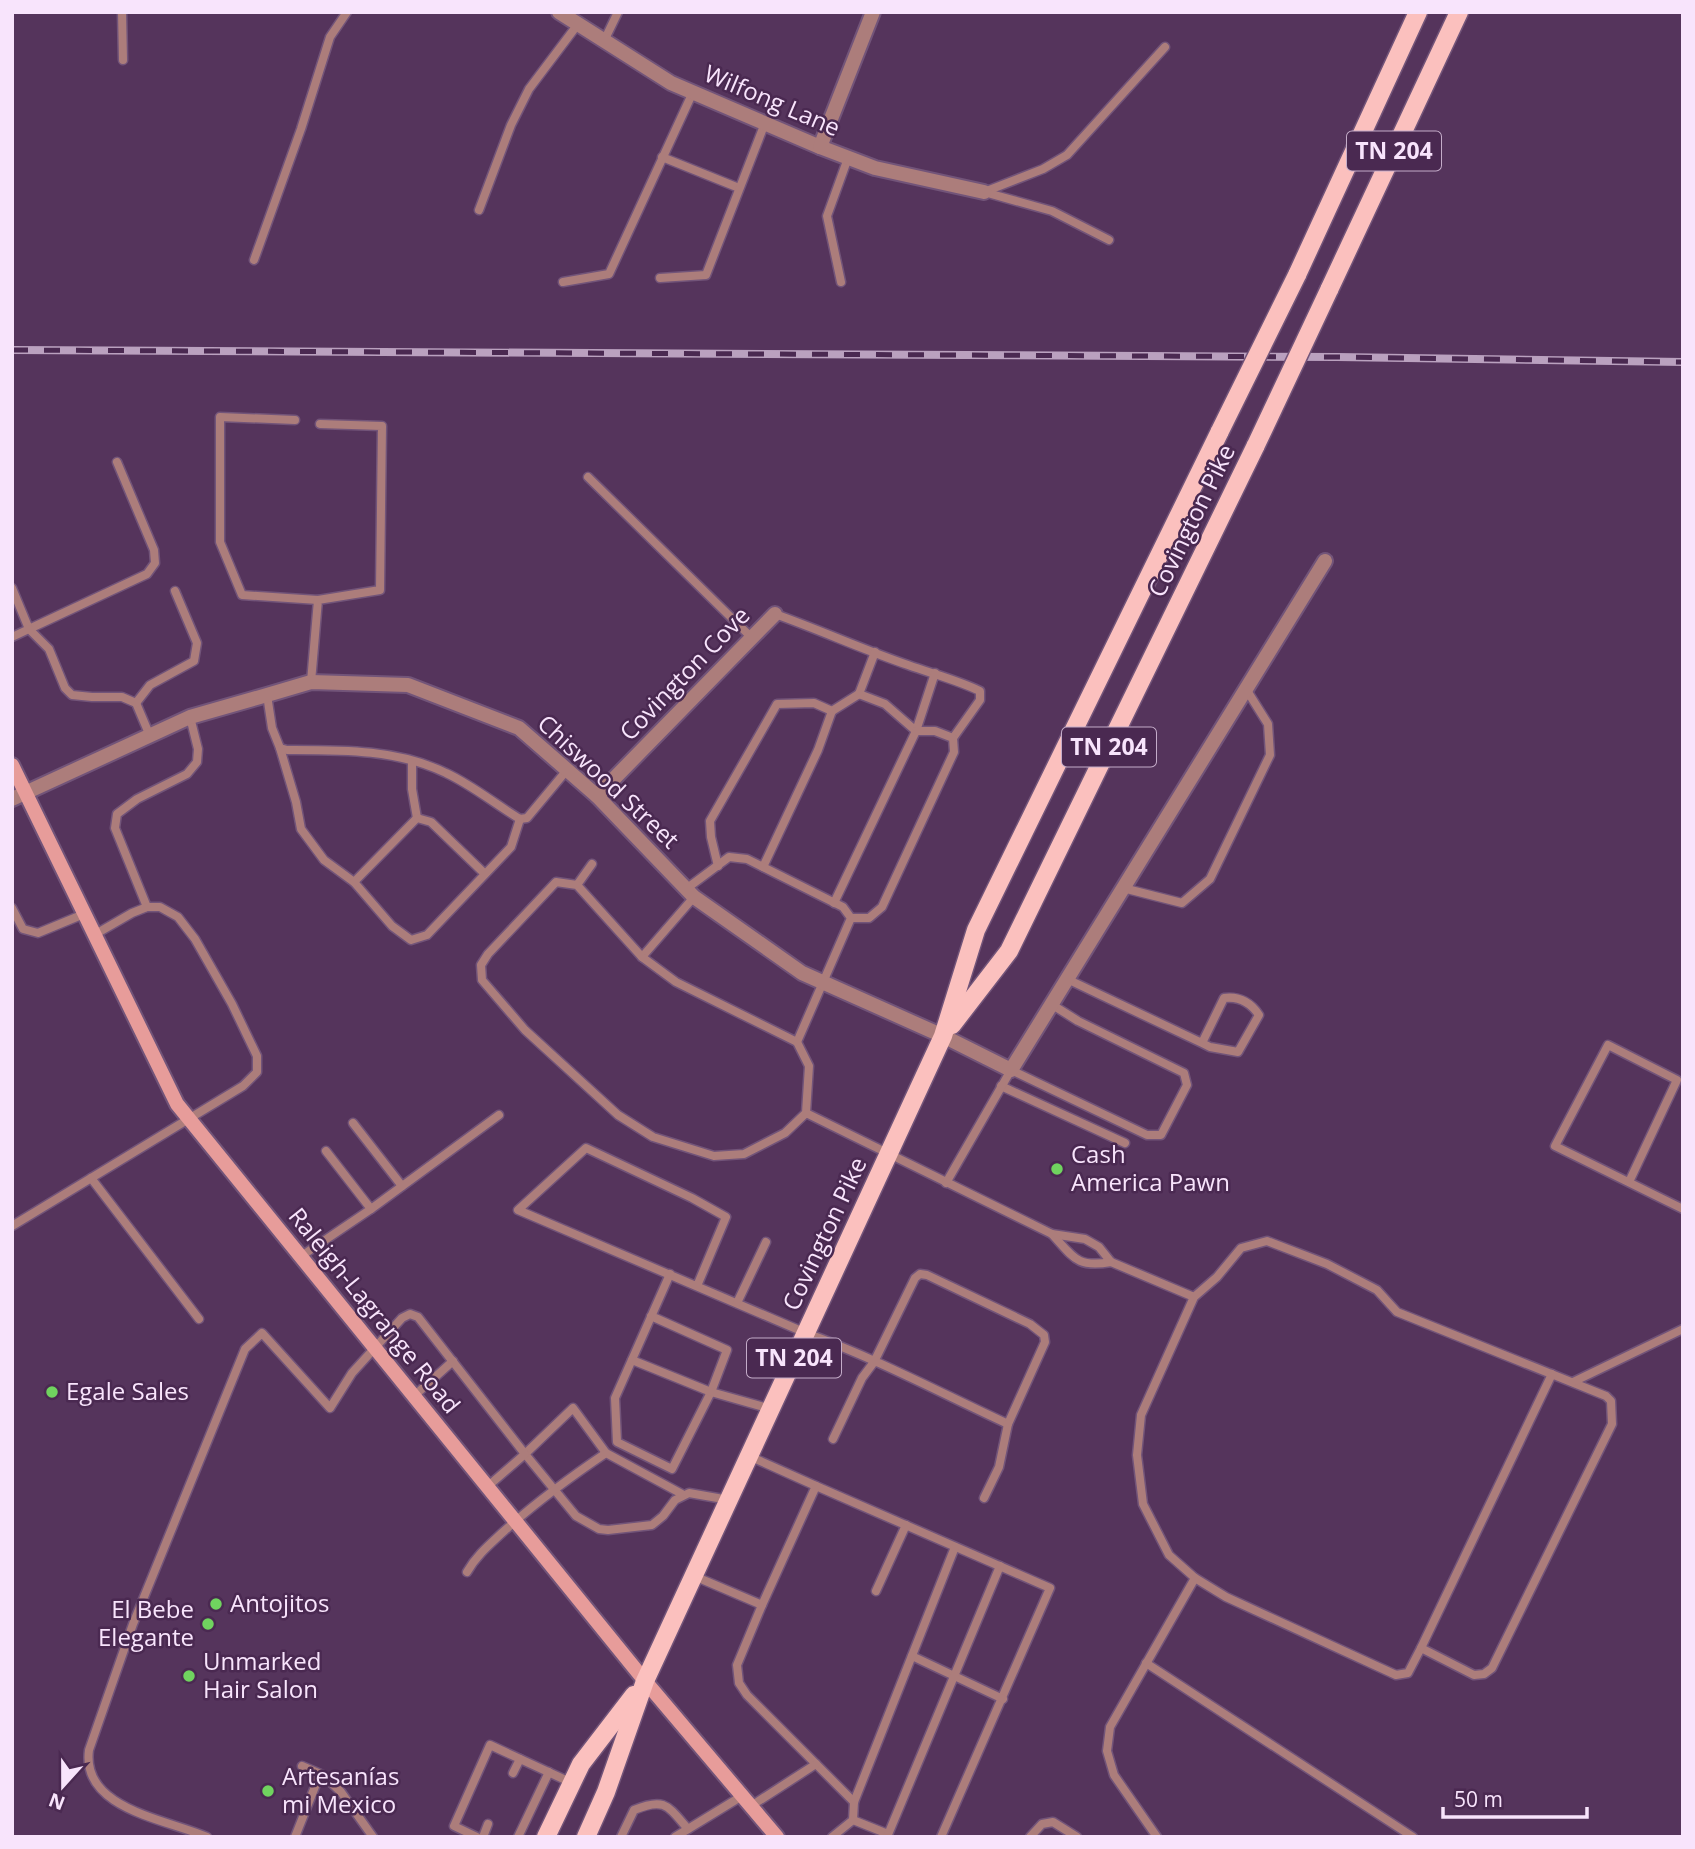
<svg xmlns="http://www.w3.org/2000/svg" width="1695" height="1849" font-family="'Open Sans',sans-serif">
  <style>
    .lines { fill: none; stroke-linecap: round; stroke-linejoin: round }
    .service-casing { stroke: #725479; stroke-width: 11 }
    .minor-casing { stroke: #725479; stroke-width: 18 }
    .secondary-casing { stroke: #725479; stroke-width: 18 }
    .primary-casing { stroke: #725479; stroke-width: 21 }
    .service { stroke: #ac7d7b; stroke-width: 8 }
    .minor { stroke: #ac7d7b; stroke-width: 14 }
    .secondary { stroke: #e79c9a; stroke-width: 14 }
    .primary { stroke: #fbc0be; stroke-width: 18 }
    .rail-casing { stroke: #baa1bf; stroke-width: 8 }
    .rail { stroke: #4a2951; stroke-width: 5; stroke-dasharray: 16; stroke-linecap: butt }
    .primary-bridge-casing { stroke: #725479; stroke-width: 21; stroke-linecap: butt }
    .primary-bridge { stroke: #fbc0be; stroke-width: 18 }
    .poi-dot { fill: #70d35f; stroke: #4a2951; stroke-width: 2.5 }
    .labels { text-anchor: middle; stroke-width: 5; stroke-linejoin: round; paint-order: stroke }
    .shield { fill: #4a2951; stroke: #c4acc9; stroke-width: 2 }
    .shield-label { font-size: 23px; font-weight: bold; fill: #f8e4fc }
    .street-label { font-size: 24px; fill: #f8e4fc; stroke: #4a2951 }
    .poi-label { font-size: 24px; fill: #f8e4fc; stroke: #4a2951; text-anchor: start }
  </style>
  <rect width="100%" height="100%" fill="#55345c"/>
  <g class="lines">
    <defs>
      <g id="service">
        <polyline points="122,12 123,60"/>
        <polyline points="604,41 618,12"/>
        <polyline points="662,157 739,188"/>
        <polyline points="984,192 1043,169 1067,155 1165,47"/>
        <polyline points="984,192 1052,211 1109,240"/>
        <polyline points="479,210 511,125 529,89 578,24"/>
        <polyline points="254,260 301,129 330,37 347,12"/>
        <polyline points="660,278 706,275 765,123"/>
        <polyline points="563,282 609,274 693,92"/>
        <polyline points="841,282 827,216 848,158"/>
        <polyline points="295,420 220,417 220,542 242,595 318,600"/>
        <polyline points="588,477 752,638"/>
        <polyline points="12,588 29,629 147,574 155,563 154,550 117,462"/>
        <path d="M775,614C820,630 864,650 908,665C933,674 957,680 980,691V700L953,738"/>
        <polyline points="12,637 29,629 49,649 65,688 72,695 92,697 122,697 136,703 150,736"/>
        <polyline points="311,682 318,600 380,590 382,426 320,424"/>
        <polyline points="859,694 875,652"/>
        <path d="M267,695L272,728L280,748L287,750C340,750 397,749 446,773C472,785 495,804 520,819L527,818L567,770"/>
        <polyline points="136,703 150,685 194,661 197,643 175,591"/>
        <polyline points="832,711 859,694 885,704 916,731 935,673"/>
        <polyline points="280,748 296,802 301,829 324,860 354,882"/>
        <polyline points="412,762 412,789 417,818"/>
        <polyline points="718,866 711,837 710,821 777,704 814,703 832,711 818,750 763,867"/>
        <polyline points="485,874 431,822 417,818 354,882 392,926 411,940 427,935 511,847 520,819"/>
        <polyline points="577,885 592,864"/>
        <polyline points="1123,888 1182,903 1210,879 1270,755 1268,724 1246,689"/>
        <polyline points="686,889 729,857 747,859 843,907 851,918 797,1042"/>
        <polyline points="834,903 916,731 935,731 953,738 954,752 882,907 869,918 851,918"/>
        <polyline points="147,907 115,828 117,814 137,799 187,774 197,762 198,749 190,717"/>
        <polyline points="12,908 23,929 38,933 84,914"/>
        <polyline points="642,957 694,897"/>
        <path d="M1067,979L1202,1043L1210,1047L1238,1052L1259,1015C1251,1003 1239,996 1224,998L1202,1043"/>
        <polyline points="1001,1086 1125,1143"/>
        <polyline points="806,1113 785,1133 744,1154 714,1156 653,1137 618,1115 525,1030 482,980 481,965 488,954 556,882 577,885 642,957 676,982 797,1042 809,1066 806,1113 1052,1234 1085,1239 1099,1247 1111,1262 1194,1297 1217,1277 1241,1248 1267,1241 1327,1264 1377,1290 1397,1312 1606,1396 1611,1401 1612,1424 1492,1668 1484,1674 1474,1675 1421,1648 1408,1673 1396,1675 1226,1597 1195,1578 1169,1555 1143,1504 1137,1455 1141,1415 1194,1297"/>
        <polyline points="353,1123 402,1186"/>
        <polyline points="91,1178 199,1319"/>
        <polyline points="1629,1182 1677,1080 1608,1045 1555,1146 1683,1209"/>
        <polyline points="946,1183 1011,1070 1147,1135 1161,1135 1187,1085 1184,1073 1078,1021 1051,1004"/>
        <polyline points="371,1209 499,1115"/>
        <polyline points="12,1226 243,1086 257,1072 257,1056 232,1004 195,939 178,917 160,907 147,907 132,913 94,935"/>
        <path d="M1052,1234C1074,1258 1077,1268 1111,1262"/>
        <polyline points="300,1257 371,1209 326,1151"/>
        <path d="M697,1286L726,1217L692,1198L586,1148L518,1210L806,1333C875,1358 941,1393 1008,1424L1045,1342L1044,1335L1030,1324L927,1275L920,1274L915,1278L874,1362L862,1378L833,1439"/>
        <polyline points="737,1303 766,1242"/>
        <polyline points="651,1316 727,1350 711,1392 672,1469 617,1442 615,1398 670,1274"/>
        <polyline points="632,1360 711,1392 771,1409"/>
        <polyline points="1573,1382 1683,1329"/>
        <polyline points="414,1396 453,1361"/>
        <polyline points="606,1453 573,1408 525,1454 576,1516 599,1529 608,1530 652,1525 663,1516 675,1500 689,1493 729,1500"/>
        <polyline points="816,1486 1050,1588 941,1837"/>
        <polyline points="984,1498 999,1467 1008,1424"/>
        <path d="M467,1572C476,1556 489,1545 503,1532C535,1503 569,1478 606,1453L682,1494"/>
        <polyline points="694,1576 762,1605 816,1486 749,1456"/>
        <polyline points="876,1591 906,1525"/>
        <polyline points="762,1605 737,1665 739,1683 747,1695 854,1802"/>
        <polyline points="1421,1648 1552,1374"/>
        <polyline points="912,1656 1003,1699"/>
        <polyline points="1146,1663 1413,1837"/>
        <polyline points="302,1766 323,1775 341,1792 373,1837"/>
        <polyline points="513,1773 520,1759"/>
        <polyline points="751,1806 816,1764"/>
        <polyline points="853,1820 854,1802 955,1547"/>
        <path d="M207,1837C166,1819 81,1809 89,1750L133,1624L245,1349L262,1333L330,1408L352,1373L402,1318L410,1314L418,1317L525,1454L487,1487"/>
        <polyline points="295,1837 320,1774"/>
        <polyline points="477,1837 454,1826 490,1745 572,1783"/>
        <polyline points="483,1837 488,1824"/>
        <polyline points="518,1837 549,1772"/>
        <path d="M621,1837L634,1810C665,1797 668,1806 688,1829"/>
        <polyline points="675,1837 742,1796"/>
        <polyline points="832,1837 853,1820 888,1834"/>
        <polyline points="887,1837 1000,1566"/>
        <polyline points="1030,1837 1042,1824 1053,1822 1077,1837"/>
        <polyline points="1157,1837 1114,1775 1107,1751 1110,1727 1195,1578"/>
      </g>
      <g id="minor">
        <polyline points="559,12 671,83 820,147 875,168 984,192"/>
        <polyline points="820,147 873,12"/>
        <polyline points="597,796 775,614"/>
        <polyline points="12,799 190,717 267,695 311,682 408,685 519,728 597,796 694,897 802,973 943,1036 1011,1070 1325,561"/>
      </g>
      <polyline id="secondary" points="12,765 177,1104 645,1681 777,1837"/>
      <g id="primary">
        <polyline points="1297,275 1418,12"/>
        <polyline points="1329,290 1459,12"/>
        <polyline points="952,1025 1009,951 1256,445"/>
        <polyline points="546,1837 581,1764 634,1695"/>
        <polyline points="586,1837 606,1792 645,1681 943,1036 976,930 1220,431"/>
      </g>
    </defs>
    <use href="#service" class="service-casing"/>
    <use href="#minor" class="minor-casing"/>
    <use href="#secondary" class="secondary-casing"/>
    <use href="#primary" class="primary-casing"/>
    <use href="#service" class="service"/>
    <use href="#minor" class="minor"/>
    <use href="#secondary" class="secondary"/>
    <use href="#primary" class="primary"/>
    <defs>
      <polyline id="rail" points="12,350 1337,357 1683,362"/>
    </defs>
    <use href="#rail" class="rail-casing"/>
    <use href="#rail" class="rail"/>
    <defs>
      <g id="primary-bridge">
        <polyline points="1220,431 1297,275"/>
        <polyline points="1256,445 1329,290"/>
      </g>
    </defs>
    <use href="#primary-bridge" class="primary-bridge-casing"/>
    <use href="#primary-bridge" class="primary-bridge"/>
  </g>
  <g class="poi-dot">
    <circle cx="1057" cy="1169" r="7"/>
    <circle cx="52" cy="1392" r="7"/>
    <circle cx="216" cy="1604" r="7"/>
    <circle cx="208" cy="1624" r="7"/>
    <circle cx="189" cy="1676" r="7"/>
    <circle cx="268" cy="1791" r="7"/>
  </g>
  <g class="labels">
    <g class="shield">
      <rect x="1347" y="131.5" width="94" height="39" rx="5"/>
      <rect x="1062" y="727.5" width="94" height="39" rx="5"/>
      <rect x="747" y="1338.5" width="94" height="39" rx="5"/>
    </g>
    <g class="shield-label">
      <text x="1394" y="159">TN 204</text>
      <text x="1109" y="755">TN 204</text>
      <text x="794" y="1366">TN 204</text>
    </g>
    <g class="street-label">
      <text transform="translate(772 101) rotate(23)" y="8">Wilfong Lane</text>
      <text transform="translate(1192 521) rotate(-64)" y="8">Covington Pike</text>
      <text transform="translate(685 674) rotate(-46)" y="8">Covington Cove</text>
      <text transform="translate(608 782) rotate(43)" y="8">Chiswood Street</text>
      <text transform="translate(825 1234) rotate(-65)" y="8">Covington Pike</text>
      <text transform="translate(374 1311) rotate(51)" y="8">Raleigh-Lagrange Road</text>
    </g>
    <g class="poi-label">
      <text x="1071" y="1163">Cash<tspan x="1071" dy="28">America Pawn</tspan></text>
      <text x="66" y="1400">Egale Sales</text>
      <text x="230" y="1612">Antojitos</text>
      <text x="194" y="1618" text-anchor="end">El Bebe<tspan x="194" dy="28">Elegante</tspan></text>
      <text x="203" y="1670">Unmarked<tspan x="203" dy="28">Hair Salon</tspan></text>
      <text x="282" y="1785">Artesanías<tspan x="282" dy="28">mi Mexico</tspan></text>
    </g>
  </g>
  <rect width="1695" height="1849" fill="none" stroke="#f8e4fc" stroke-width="28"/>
  <g transform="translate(63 1786) rotate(201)" stroke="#4a2951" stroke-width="5" paint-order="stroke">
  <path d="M0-5L12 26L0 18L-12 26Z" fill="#f8e4fc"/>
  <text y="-10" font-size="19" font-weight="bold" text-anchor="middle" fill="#f8e4fc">N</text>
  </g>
  <path d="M1443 1807v10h144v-10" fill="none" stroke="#f8e4fc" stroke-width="3.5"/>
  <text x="1454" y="1807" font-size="21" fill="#f8e4fc" stroke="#4a2951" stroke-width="5" paint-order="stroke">50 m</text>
</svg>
